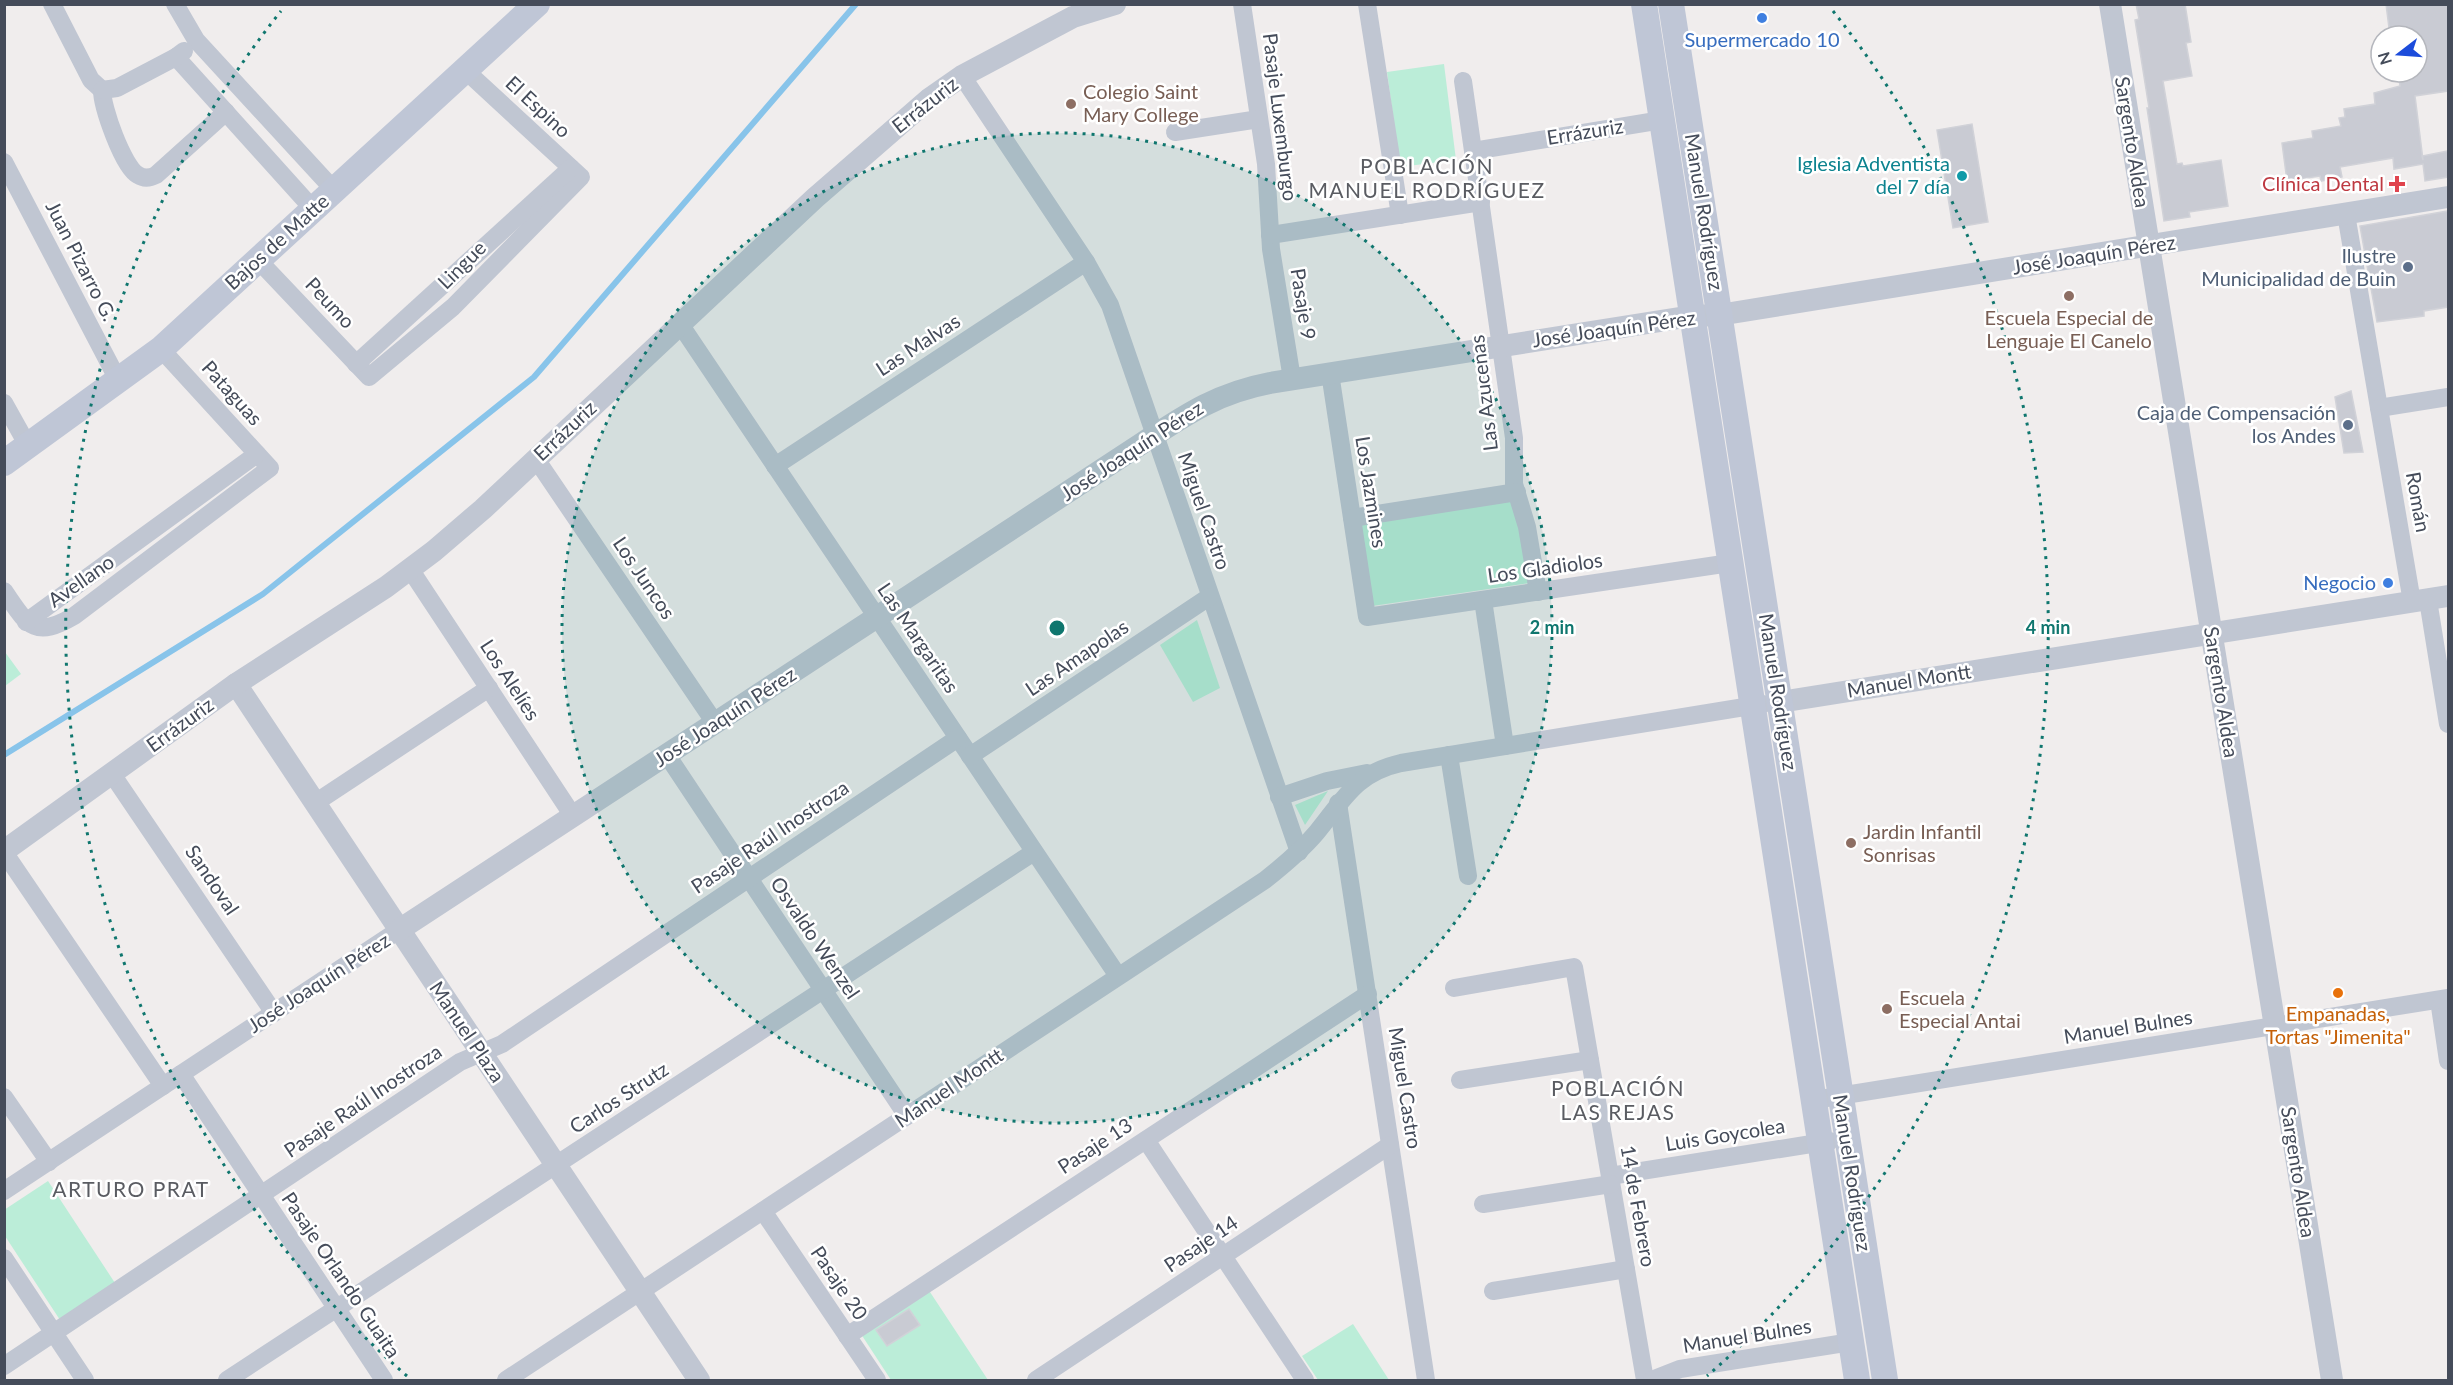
<svg xmlns="http://www.w3.org/2000/svg" width="2453" height="1385" font-family="Lato,sans-serif">
  <style>
    .green { fill: #bbedd8 }
    .lines { fill: none; stroke-linecap: round; stroke-linejoin: round }
    .stream { stroke: #88c4ea; stroke-width: 6 }
    .building { fill: #c9cbd3; stroke: #d1d2d8; stroke-width: 1.5 }
    .minor { stroke: #c0c6d2; stroke-width: 18 }
    .tertiary { stroke: #c0c6d2; stroke-width: 22 }
    .secondary { stroke: #bfc6d6; stroke-width: 26 }
    .ring { fill: none; stroke: #0f766e; stroke-width: 3; stroke-dasharray: 3 6 }
    .shop-dot { fill: #3f7fe0; stroke: #fff; stroke-width: 2 }
    .education-dot { fill: #8d6e63; stroke: #fff; stroke-width: 2 }
    .culture-dot { fill: #0f9aa8; stroke: #fff; stroke-width: 2 }
    .health-dot { fill: #e0444e; stroke: #fff; stroke-width: 2 }
    .service-dot { fill: #5c6f8a; stroke: #fff; stroke-width: 2 }
    .food-dot { fill: #e8710a; stroke: #fff; stroke-width: 2 }
    .labels { text-anchor: middle; stroke-width: 5; stroke-linejoin: round; paint-order: stroke }
    .shop-label { font-size: 20px; fill: #366cbe; stroke: #fff }
    .education-label { font-size: 20px; fill: #785e54; stroke: #fff; text-anchor: start }
    .street-label { font-size: 20px; fill: #454c5a; stroke: #fff }
    .culture-label { font-size: 20px; fill: #0d838f; stroke: #fff; text-anchor: end }
    .health-label { font-size: 20px; fill: #be3a42; stroke: #fff; text-anchor: end }
    .service-label { font-size: 20px; fill: #4e5e75; stroke: #fff; text-anchor: end }
    .food-label { font-size: 20px; fill: #c56008; stroke: #fff }
    .neighbourhood-label { font-size: 21px; letter-spacing: 1.5px; fill: #5a5c62; stroke: #fff }
    .centre { fill: #0f766e; stroke: #fff; stroke-width: 3 }
    .ring-label { font-size: 18px; text-anchor: middle; font-weight: bold; fill: #0f766e; stroke: #fff; stroke-width: 5; stroke-linejoin: round; paint-order: stroke }
  </style>
  <rect width="100%" height="100%" fill="#f0eded"/>
  <g class="green">
    <polygon points="1444,64 1456,160 1400,167 1387,72"/>
    <polygon points="1517,500 1530,583 1372,606 1359,522"/>
    <polygon points="1197,620 1220,688 1193,702 1160,645"/>
    <polygon points="5,652 21,674 5,686"/>
    <polygon points="1328,791 1305,825 1295,805"/>
    <polygon points="48,1181 115,1283 60,1320 5,1236 4,1210"/>
    <polygon points="928,1289 988,1380 891,1380 861,1334"/>
    <polygon points="1353,1324 1389,1380 1318,1380 1302,1356"/>
  </g>
  <g class="lines">
    <polyline class="stream" points="4,755 263,594 534,377 856,4"/>
  </g>
  <g class="building">
    <polygon points="2136,4 2185,4 2191,42 2186,43 2192,76 2163,81 2177,164 2182,163 2183,166 2221,160 2228,206 2189,212 2190,217 2164,221 2147,108 2149,108 2135,20 2139,19"/>
    <polygon points="2386,4 2448,4 2448,91 2415,96 2423,160 2422,156 2448,151 2448,177 2425,181 2423,164 2394,169 2393,158 2340,167 2342,177 2321,181 2320,176 2287,181 2282,143 2313,138 2312,131 2341,126 2339,118 2345,117 2344,109 2375,104 2374,93 2400,86 2398,72 2417,72 2417,36 2390,36"/>
    <polygon points="1972,124 1988,222 1953,228 1937,130"/>
    <polygon points="2448,211 2448,307 2424,311 2424,316 2377,322 2360,226"/>
    <polygon points="2351,391 2363,452 2344,453 2335,397"/>
    <polygon points="909,1309 920,1325 887,1346 876,1330"/>
  </g>
  <g class="lines">
    <g class="minor">
      <polyline points="52,4 91,80 102,90"/>
      <polyline points="175,4 196,40 334,190"/>
      <polyline points="1242,4 1266,164 1271,249 1292,379"/>
      <polyline points="1367,4 1400,215"/>
      <polyline points="176,57 313,209"/>
      <polyline points="962,76 1086,262 1110,305 1299,852"/>
      <polyline points="1463,81 1514,438 1514,484 1527,527 1538,592"/>
      <path d="M102,90C102,107 123,167 138,175C144,179 150,178 156,175L226,112"/>
      <polyline points="102,90 117,88 176,57 184,51"/>
      <polyline points="1175,132 1259,119"/>
      <polyline points="1473,151 1662,120"/>
      <polyline points="4,162 118,380"/>
      <polyline points="2346,214 2412,602"/>
      <polyline points="1270,235 1481,202"/>
      <polyline points="258,260 369,377 453,307 581,177 465,70"/>
      <polyline points="680,324 1118,976"/>
      <polyline points="356,364 571,168"/>
      <polyline points="1330,373 1367,617 1730,563"/>
      <polyline points="4,403 28,446"/>
      <polyline points="2379,408 2448,397"/>
      <polyline points="536,459 715,723"/>
      <polyline points="775,466 1086,262"/>
      <polyline points="1352,518 1517,492"/>
      <polyline points="410,569 573,816"/>
      <path d="M4,591C27,624 33,640 74,616L270,468L161,349"/>
      <polyline points="1483,600 1505,746"/>
      <polyline points="2428,600 2448,724"/>
      <polyline points="26,622 257,454"/>
      <polyline points="667,755 907,1116"/>
      <polyline points="1449,755 1468,876"/>
      <polyline points="970,756 1209,597"/>
      <polyline points="112,774 274,1013"/>
      <polyline points="1279,797 1327,781 1367,773"/>
      <polyline points="315,803 489,688"/>
      <polyline points="1338,803 1426,1380"/>
      <polyline points="4,852 163,1086"/>
      <polyline points="1454,988 1574,967 1645,1380"/>
      <polyline points="2439,1000 2448,1061"/>
      <polyline points="181,1074 384,1380"/>
      <polyline points="1460,1080 1590,1060"/>
      <polyline points="4,1097 49,1162"/>
      <polyline points="1814,1100 2448,998"/>
      <polyline points="1146,1140 1305,1380"/>
      <polyline points="1610,1176 1830,1141"/>
      <polyline points="4,1191 399,930"/>
      <polyline points="1483,1204 1611,1184"/>
      <polyline points="763,1211 877,1380"/>
      <polyline points="4,1258 85,1380"/>
      <polyline points="1493,1291 1626,1269"/>
      <polyline points="847,1336 1368,994"/>
      <polyline points="4,1366 460,1062 502,1044 958,738"/>
      <polyline points="227,1380 1034,852"/>
      <path d="M506,1380L1265,880C1284,865 1302,850 1317,832C1344,799 1356,773 1401,763L1763,704"/>
      <polyline points="1036,1380 1390,1145"/>
      <polyline points="1652,1380 1680,1369 1851,1342"/>
    </g>
    <g class="tertiary">
      <polyline points="2110,4 2332,1380"/>
      <polyline points="236,684 699,1380"/>
      <polyline points="1780,702 2448,596"/>
      <polyline points="4,851 236,684 386,587 434,551 483,509 815,198 929,99 962,76 1073,17 1115,4"/>
      <path d="M399,930L1141,444C1185,415 1217,393 1270,383L1692,316L1719,315L2448,197"/>
    </g>
    <g class="secondary">
      <polyline points="1644,4 1857,1380"/>
      <polyline points="1671,4 1885,1380"/>
      <polyline points="4,463 161,349 537,4"/>
    </g>
  </g>
  <circle cx="1057" cy="628" r="495" fill="#0f766e" fill-opacity=".12"/>
  <g class="ring">
    <circle cx="1057" cy="628" r="495"/>
    <path d="M407 1376A991 991 0 0 1 281 11M1833 11A991 991 0 0 1 1707 1376"/>
  </g>
  <g class="shop-dot">
    <circle cx="1762" cy="18" r="6"/>
    <circle cx="2388" cy="583" r="6"/>
  </g>
  <g class="education-dot">
    <circle cx="1071" cy="104" r="6"/>
    <circle cx="2069" cy="296" r="6"/>
    <circle cx="1851" cy="843" r="6"/>
    <circle cx="1887" cy="1009" r="6"/>
  </g>
  <circle class="culture-dot" cx="1962" cy="176" r="6"/>
  <path class="health-dot" d="M2394 175h6v6h6v6h-6v6h-6v-6h-6v-6h6z"/>
  <g class="service-dot">
    <circle cx="2408" cy="267" r="6"/>
    <circle cx="2348" cy="425" r="6"/>
  </g>
  <circle class="food-dot" cx="2338" cy="993" r="6"/>
  <g class="labels">
    <g class="shop-label">
      <text x="1762" y="47">Supermercado 10</text>
      <text x="2376" y="590" text-anchor="end">Negocio</text>
    </g>
    <g class="education-label">
      <text x="1083" y="99">Colegio Saint<tspan x="1083" dy="23">Mary College</tspan></text>
      <text x="2069" y="325" text-anchor="middle">Escuela Especial de<tspan x="2069" dy="23">Lenguaje El Canelo</tspan></text>
      <text x="1863" y="839">Jardin Infantil<tspan x="1863" dy="23">Sonrisas</tspan></text>
      <text x="1899" y="1005">Escuela<tspan x="1899" dy="23">Especial Antai</tspan></text>
    </g>
    <g class="street-label">
      <text transform="translate(925 105) rotate(-38)" y="7">Errázuriz</text>
      <text transform="translate(538 107) rotate(43)" y="7">El Espino</text>
      <text transform="translate(1280 117) rotate(83)" y="7">Pasaje Luxemburgo</text>
      <text transform="translate(1585 132) rotate(-9)" y="7">Errázuriz</text>
      <text transform="translate(2132 142) rotate(81)" y="7">Sargento Aldea</text>
      <text transform="translate(1704 212) rotate(81)" y="7">Manuel Rodríguez</text>
      <text transform="translate(277 242) rotate(-42)" y="7">Bajos de Matte</text>
      <text transform="translate(2094 255) rotate(-9)" y="7">José Joaquín Pérez</text>
      <text transform="translate(81 261) rotate(63)" y="7">Juan Pizarro G.</text>
      <text transform="translate(462 265) rotate(-45)" y="7">Lingue</text>
      <text transform="translate(330 303) rotate(47)" y="7">Peumo</text>
      <text transform="translate(1303 304) rotate(81)" y="7">Pasaje 9</text>
      <text transform="translate(1614 329) rotate(-8)" y="7">José Joaquín Pérez</text>
      <text transform="translate(918 345) rotate(-33)" y="7">Las Malvas</text>
      <text transform="translate(232 393) rotate(48)" y="7">Pataguas</text>
      <text transform="translate(1484 393) rotate(-97)" y="7">Las Azucenas</text>
      <text transform="translate(565 431) rotate(-43)" y="7">Errázuriz</text>
      <text transform="translate(1132 451) rotate(-33)" y="7">José Joaquín Pérez</text>
      <text transform="translate(1371 492) rotate(81)" y="7">Los Jazmines</text>
      <text transform="translate(2418 502) rotate(80)" y="7">Román</text>
      <text transform="translate(1204 511) rotate(71)" y="7">Miguel Castro</text>
      <text transform="translate(1545 568) rotate(-8)" y="7">Los Gladiolos</text>
      <text transform="translate(644 578) rotate(56)" y="7">Los Juncos</text>
      <text transform="translate(81 581) rotate(-35)" y="7">Avellano</text>
      <text transform="translate(918 638) rotate(56)" y="7">Las Margaritas</text>
      <text transform="translate(1077 658) rotate(-34)" y="7">Las Amapolas</text>
      <text transform="translate(510 680) rotate(57)" y="7">Los Alelíes</text>
      <text transform="translate(1909 681) rotate(-9)" y="7">Manuel Montt</text>
      <text transform="translate(1778 692) rotate(81)" y="7">Manuel Rodríguez</text>
      <text transform="translate(2221 692) rotate(81)" y="7">Sargento Aldea</text>
      <text transform="translate(725 717) rotate(-33)" y="7">José Joaquín Pérez</text>
      <text transform="translate(180 725) rotate(-36)" y="7">Errázuriz</text>
      <text transform="translate(770 837) rotate(-34)" y="7">Pasaje Raúl Inostroza</text>
      <text transform="translate(212 880) rotate(56)" y="7">Sandoval</text>
      <text transform="translate(815 938) rotate(56)" y="7">Osvaldo Wenzel</text>
      <text transform="translate(319 983) rotate(-33)" y="7">José Joaquín Pérez</text>
      <text transform="translate(2128 1027) rotate(-9)" y="7">Manuel Bulnes</text>
      <text transform="translate(467 1032) rotate(56)" y="7">Manuel Plaza</text>
      <text transform="translate(949 1088) rotate(-34)" y="7">Manuel Montt</text>
      <text transform="translate(1405 1088) rotate(81)" y="7">Miguel Castro</text>
      <text transform="translate(619 1098) rotate(-33)" y="7">Carlos Strutz</text>
      <text transform="translate(363 1101) rotate(-34)" y="7">Pasaje Raúl Inostroza</text>
      <text transform="translate(1725 1135) rotate(-9)" y="7">Luis Goycolea</text>
      <text transform="translate(1095 1146) rotate(-33)" y="7">Pasaje 13</text>
      <text transform="translate(2298 1172) rotate(81)" y="7">Sargento Aldea</text>
      <text transform="translate(1852 1173) rotate(81)" y="7">Manuel Rodríguez</text>
      <text transform="translate(1638 1206) rotate(80)" y="7">14 de Febrero</text>
      <text transform="translate(1201 1244) rotate(-34)" y="7">Pasaje 14</text>
      <text transform="translate(341 1275) rotate(56)" y="7">Pasaje Orlando Guaita</text>
      <text transform="translate(839 1283) rotate(56)" y="7">Pasaje 20</text>
      <text transform="translate(1747 1336) rotate(-9)" y="7">Manuel Bulnes</text>
    </g>
    <g class="culture-label">
      <text x="1950" y="171">Iglesia Adventista<tspan x="1950" dy="23">del 7 día</tspan></text>
    </g>
    <g class="health-label">
      <text x="2384" y="191">Clínica Dental</text>
    </g>
    <g class="service-label">
      <text x="2396" y="263">Ilustre<tspan x="2396" dy="23">Municipalidad de Buin</tspan></text>
      <text x="2336" y="420">Caja de Compensación<tspan x="2336" dy="23">los Andes</tspan></text>
    </g>
    <g class="food-label">
      <text x="2338" y="1021">Empanadas,<tspan x="2338" dy="23">Tortas "Jimenita"</tspan></text>
    </g>
    <g class="neighbourhood-label">
      <text x="1427" y="174">POBLACIÓN<tspan x="1427" dy="24">MANUEL RODRÍGUEZ</tspan></text>
      <text x="1618" y="1096">POBLACIÓN<tspan x="1618" dy="24">LAS REJAS</tspan></text>
      <text x="131" y="1197">ARTURO PRAT</text>
    </g>
  </g>
  <circle cx="1057" cy="628" r="9" class="centre"/>
  <g class="ring-label">
    <text x="1552" y="634">2 min</text>
    <text x="2048" y="634">4 min</text>
  </g>
  <rect width="2453" height="1385" fill="none" stroke="#454c5a" stroke-width="12"/>
  <g transform="translate(2399 54) rotate(253)"><circle r="28" fill="#ffffff" stroke="#b5b7bd" stroke-width="1.5"/>
  <path d="M0-4.5L10 22L0 15L-10 22Z" fill="#1c4cdb"/>
  <text y="-9" font-size="16" font-weight="bold" text-anchor="middle" fill="#454c5a">N</text>
  </g>
</svg>
